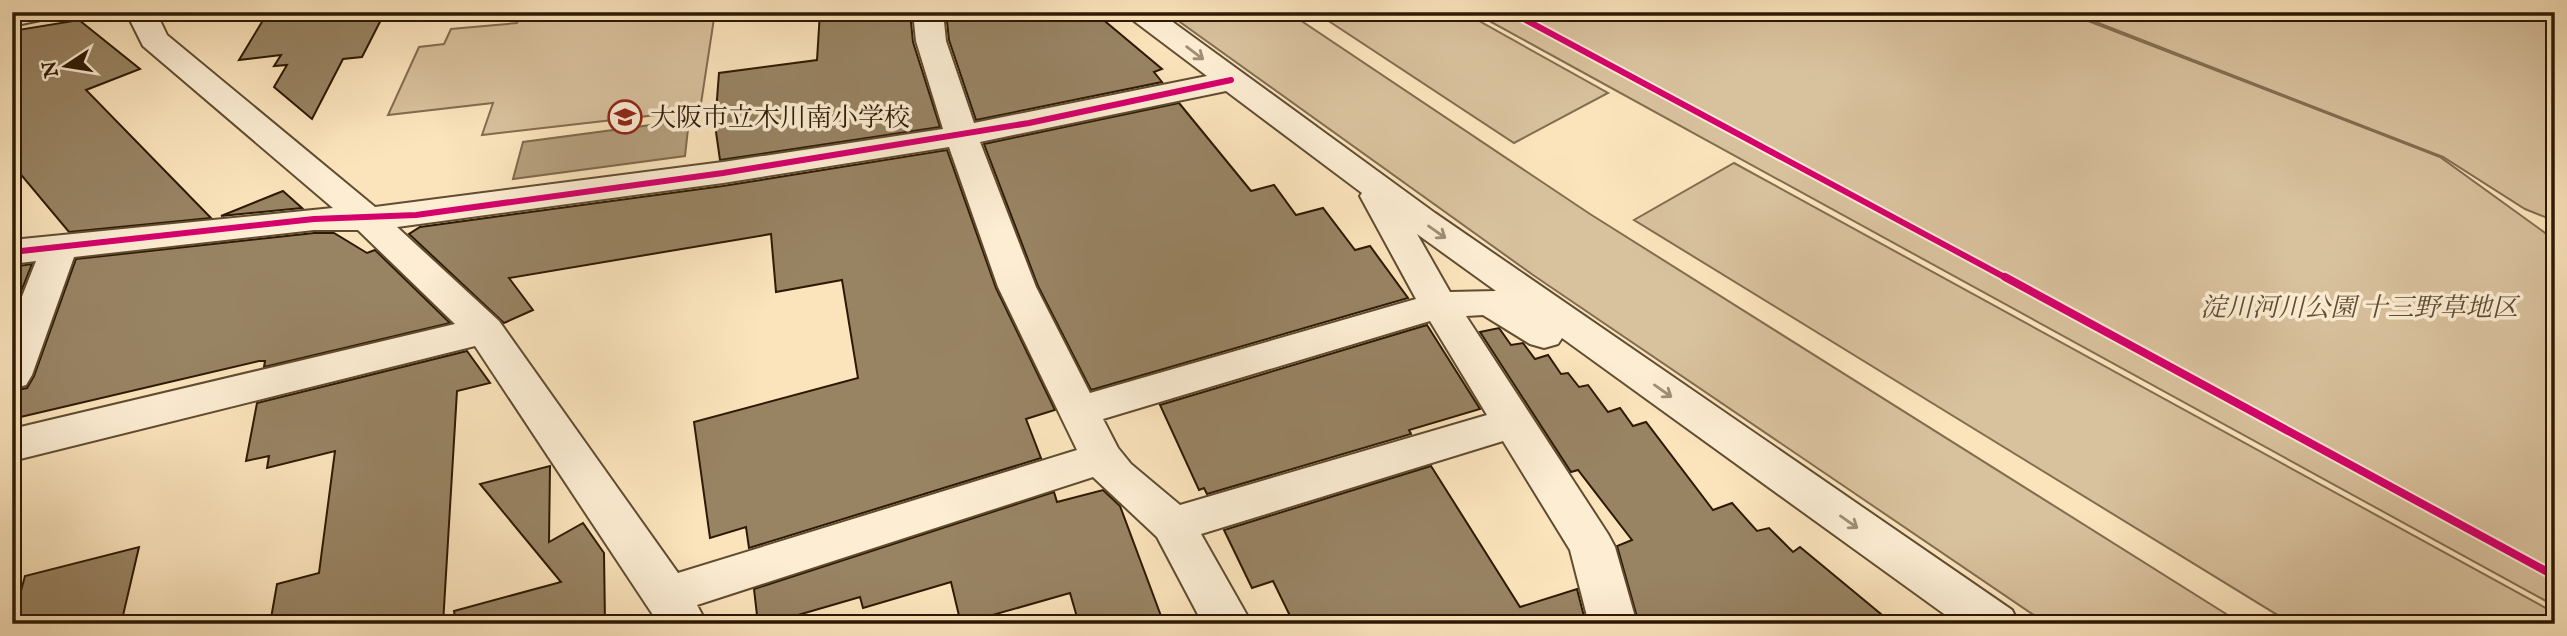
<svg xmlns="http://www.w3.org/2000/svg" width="2567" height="636" font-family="'IM FELL English','Noto Serif JP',serif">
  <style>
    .green { fill: #d8c19d; stroke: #826d50; stroke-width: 2 }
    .water { fill: #b59f7d; stroke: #7f694c; stroke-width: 2 }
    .building { fill: #988363; stroke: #2d1903; stroke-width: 2 }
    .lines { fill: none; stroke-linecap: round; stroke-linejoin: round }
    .minor-casing { stroke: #604c31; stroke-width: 4 }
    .minor { fill: #fcedd3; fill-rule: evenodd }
    .cycleway-far1-casing { stroke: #fcedd3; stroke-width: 10 }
    .cycleway-casing { stroke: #fcedd3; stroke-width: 12 }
    .cycleway-far1 { stroke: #d6006c; stroke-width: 6 }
    .cycleway { stroke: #d6006c; stroke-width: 8 }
    .oneway { stroke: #9f8e75 }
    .labels { text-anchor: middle; stroke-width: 7; stroke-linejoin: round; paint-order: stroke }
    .poi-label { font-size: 26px; fill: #2d1903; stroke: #fcedd3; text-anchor: start }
    .park-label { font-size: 26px; font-style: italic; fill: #604b31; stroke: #fcedd3 }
  </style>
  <rect width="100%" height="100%" fill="#fbe4bc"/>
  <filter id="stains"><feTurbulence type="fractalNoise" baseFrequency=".00286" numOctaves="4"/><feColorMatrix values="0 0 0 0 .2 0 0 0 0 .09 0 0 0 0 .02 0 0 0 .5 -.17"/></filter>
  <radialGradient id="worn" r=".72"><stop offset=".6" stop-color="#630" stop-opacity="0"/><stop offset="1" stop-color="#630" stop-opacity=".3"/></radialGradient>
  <g class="green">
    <polygon points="521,12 715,12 700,110 482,135 493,103 388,115 419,47 444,44 451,29 517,23"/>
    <polygon points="1166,12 1288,12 1590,214 2242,624 2047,624 1533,275"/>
    <polygon points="1315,12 1463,12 1608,93 1514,143"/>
    <polygon points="1473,12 2065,12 2440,157 2555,240 2555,606"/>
    <polygon points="2070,12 2555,12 2555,221 2525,209 2443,157"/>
    <polygon points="1734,163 2555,613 2555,624 2292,624 1634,220"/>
  </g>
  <polygon class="water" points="689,120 685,156 513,179 523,142"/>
  <g class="building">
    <polygon points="268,12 385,12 362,57 343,59 312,119 274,87 287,65 274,66 281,55 239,60"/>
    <polygon points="820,12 910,12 913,42 940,127 720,160 715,125 719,73 817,60"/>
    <polygon points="946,12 1094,12 1162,69 1154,72 1162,82 976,120 949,40"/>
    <polygon points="79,20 140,69 86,90 211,218 69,232 12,164 12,31"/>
    <polygon points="1179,103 1251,191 1274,185 1296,215 1323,208 1355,250 1370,246 1408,298 1091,390 1038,286 984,144"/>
    <polygon points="947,150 996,288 1055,410 1026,419 1041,458 749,548 746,527 710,538 694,422 858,378 842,280 776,292 771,234 509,278 533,310 504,323 409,234 420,227 723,186"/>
    <polygon points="283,191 302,208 221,216"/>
    <polygon points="314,233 334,233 367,253 375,250 450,323 264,367 265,361 259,361 12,419 12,391 27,388 34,376 76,259"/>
    <polygon points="32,264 12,314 12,267"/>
    <polygon points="1427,325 1480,409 1409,430 1411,434 1207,494 1204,488 1199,490 1160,405"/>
    <polygon points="1499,328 1511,345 1523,343 1535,359 1548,355 1561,374 1568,373 1579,387 1588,385 1608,412 1620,408 1633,426 1646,422 1713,510 1732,503 1757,531 1769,528 1793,552 1800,547 1893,624 1639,624 1617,546 1632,540 1578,470 1571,472 1480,332"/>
    <polygon points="467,351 490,383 457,391 443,624 270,624 277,584 319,573 335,451 267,468 269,456 246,461 257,403"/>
    <polygon points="550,466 549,542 583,523 604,553 605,624 456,624 454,611 561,582 480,484"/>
    <polygon points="1431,466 1520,607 1577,589 1586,624 1294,624 1273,581 1252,588 1224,530"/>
    <polygon points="1103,490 1120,506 1164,624 1079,624 1070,593 961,624 951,582 863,608 860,597 767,624 758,624 754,589 1054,492 1057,502"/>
    <polygon points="139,547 121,624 12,624 25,576"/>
  </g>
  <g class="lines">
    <defs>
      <g id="minor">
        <polygon points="12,12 54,12 50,18 12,26"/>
        <path d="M126,12H156L167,35L375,207L723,162L943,129L916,41L913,12H943L946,41L974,123L1207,76L1130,18L1126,12H1159L1435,213L2012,610L2019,624H1958L1562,338L1558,344L1544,348L1530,344L1483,315L1466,316L1608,534L1615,547L1637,624H1589L1570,550L1503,441L1201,534L1252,624H1203L1157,537L1093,477L697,605L707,624H659L475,346L12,461V429L455,324L358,230H314L74,257L32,375L26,385L12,389V322L36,261L12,264V240L333,208L143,46ZM1226,91L1362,193L1360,196L1416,299L1090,393L1036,287L980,142ZM949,147L998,287L1077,450L678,573L499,321L397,227L723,183ZM1417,234L1496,291L1450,292ZM1430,321L1487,415L1180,505L1131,464L1118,448L1103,419Z"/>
      </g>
    </defs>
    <use href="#minor" class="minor-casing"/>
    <use href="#minor" class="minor"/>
    <defs>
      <g id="cycleway-far1">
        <polyline points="1511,12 2008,279"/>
        <polyline points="12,252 314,219 416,215 723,173 1029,123 1231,80"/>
      </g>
      <polyline id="cycleway" points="2005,277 2555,576"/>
    </defs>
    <use href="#cycleway-far1" class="cycleway-far1-casing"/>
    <use href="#cycleway" class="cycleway-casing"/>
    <use href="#cycleway-far1" class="cycleway-far1"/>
    <use href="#cycleway" class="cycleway"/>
  </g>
  <defs><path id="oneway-shaft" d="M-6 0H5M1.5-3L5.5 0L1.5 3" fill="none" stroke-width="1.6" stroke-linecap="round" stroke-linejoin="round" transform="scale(1.75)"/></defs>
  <g class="oneway">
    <use href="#oneway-shaft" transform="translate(1195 53) rotate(37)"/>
    <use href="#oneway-shaft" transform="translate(1437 232) rotate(35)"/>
    <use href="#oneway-shaft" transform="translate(1663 391) rotate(35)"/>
    <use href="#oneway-shaft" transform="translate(1849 522) rotate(35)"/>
  </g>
  <defs>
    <symbol id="school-ring" viewBox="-11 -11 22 22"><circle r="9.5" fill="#fcedd3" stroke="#8f2418" stroke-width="1.5"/><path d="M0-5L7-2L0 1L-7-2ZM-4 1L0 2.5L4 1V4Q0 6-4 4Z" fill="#8f2418"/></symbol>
  </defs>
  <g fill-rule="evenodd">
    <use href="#school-ring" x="606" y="98" width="38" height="38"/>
  </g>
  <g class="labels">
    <g class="poi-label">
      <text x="650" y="126">大阪市立木川南小学校</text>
    </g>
    <g class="park-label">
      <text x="2359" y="316">淀川河川公園 十三野草地区</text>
    </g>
  </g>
  <rect width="2567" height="636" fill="none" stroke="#fbe4bc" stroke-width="42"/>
  <rect x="14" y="14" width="2539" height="608" fill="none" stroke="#2d1903" stroke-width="3.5"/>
  <rect x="21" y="21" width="2525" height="594" fill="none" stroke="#2d1903" stroke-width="2"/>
  <g transform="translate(66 66) rotate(258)" stroke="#fcedd3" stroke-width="5" paint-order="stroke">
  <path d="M0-5L12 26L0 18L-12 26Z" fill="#2d1903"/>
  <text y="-10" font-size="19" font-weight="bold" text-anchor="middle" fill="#2d1903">N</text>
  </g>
  <rect width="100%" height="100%" filter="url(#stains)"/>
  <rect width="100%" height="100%" fill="url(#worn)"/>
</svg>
